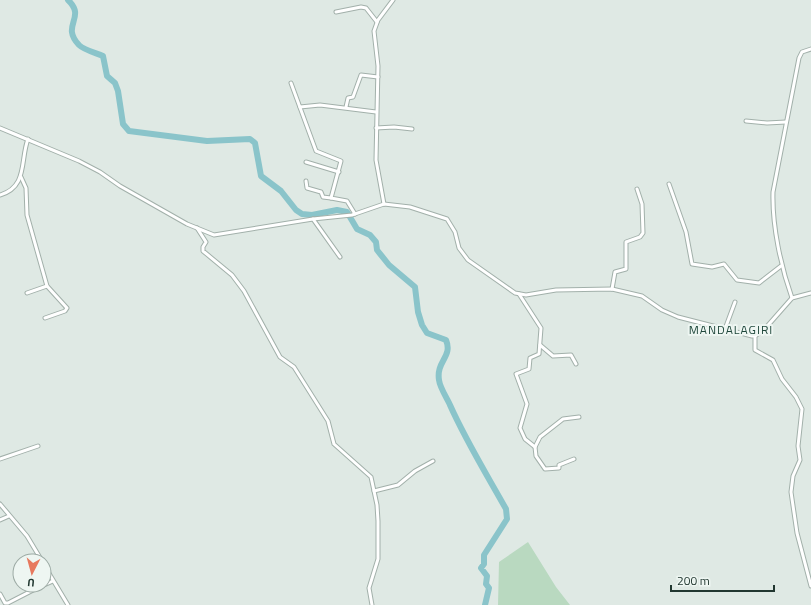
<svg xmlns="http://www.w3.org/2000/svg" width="811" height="605" font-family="'Titillium Web',sans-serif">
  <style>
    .green { fill: #b9d9c0 }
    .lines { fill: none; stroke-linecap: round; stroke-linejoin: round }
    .river { stroke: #8ac4ca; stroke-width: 6 }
    .minor-casing { stroke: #a2b0aa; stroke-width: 5 }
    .minor { stroke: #fff; stroke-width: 3 }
    .labels { text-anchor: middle; stroke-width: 4; stroke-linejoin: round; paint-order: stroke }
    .quarter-label { font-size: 12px; letter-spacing: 1px; fill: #1f473b; stroke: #eef6f2 }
  </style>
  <rect width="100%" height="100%" fill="#dfe9e4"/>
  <polygon class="green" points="528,542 556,587 570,605 498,605 499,562"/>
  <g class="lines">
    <path class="river" d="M68,0C87,18 60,25 79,45C84,50 96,53 103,56L107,76L115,83L118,91L123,124L129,131L207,141L250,139L255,143L261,176L281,191L296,210L302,214L312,215L337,210L347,212L357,229L370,235L376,242L377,250L389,265L415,287L418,312L422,325L427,333L446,340C453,357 436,361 439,380C440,388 447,398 450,405C466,441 487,475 506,509L507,519L484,555V564L481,568L487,576L486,584L489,588L485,605"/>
    <defs>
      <g id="minor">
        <polyline points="336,12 361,7 366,8 377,22"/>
        <polyline points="291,83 316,151 341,161 331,198 347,201 355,214"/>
        <polyline points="300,107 320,105 376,112"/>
        <polyline points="346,107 348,98 353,97 361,75 378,77"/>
        <polyline points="746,121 767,123 786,122"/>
        <polyline points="0,128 79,161 100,172 120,186 187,224 214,235 313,219 352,215 384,204 410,207 447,219 455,232 459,248 468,260 515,293 526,295 556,290 612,289 642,296 662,310 678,317 752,336 755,336 763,331 792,298 811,293"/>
        <polyline points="376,128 394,127 412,129"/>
        <polyline points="306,162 339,172"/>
        <polyline points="21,177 26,188 27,215 47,286 67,308 65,311 45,318"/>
        <polyline points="306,181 307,188 321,192 323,197 331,198"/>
        <polyline points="669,184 686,232 692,264 712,267 724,264 737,280 759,283 781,266"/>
        <path d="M0,195C28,187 20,160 28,139"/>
        <polyline points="384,204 376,160 378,66 374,31 378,20 393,0"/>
        <polyline points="313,219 340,257"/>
        <polyline points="197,228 206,242 203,247 203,251 232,275 244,291 280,357 294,367 328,421 334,444 371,477 377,505 378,521 378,559 369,588 372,605"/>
        <polyline points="612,289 615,272 626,269 626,242 640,237 643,233 642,204 637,189"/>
        <polyline points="27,293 47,286"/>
        <polyline points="519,294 541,328 539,354 530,358 529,369 516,374 527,404 520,428 525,439 535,447 536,456 545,469 559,468 559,465 574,459"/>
        <path d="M792,298C781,267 772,226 773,192L799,58L802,52L811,49"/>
        <polyline points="725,329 735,302"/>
        <polyline points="755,336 755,350 773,360 782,379 796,397 802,409 798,446 800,460 793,476 791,492 797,533 811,586"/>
        <polyline points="540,345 553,356 571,355 576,364"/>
        <polyline points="535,447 540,437 563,419 579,417"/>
        <polyline points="0,459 38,446"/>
        <polyline points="374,491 398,485 415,471 433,461"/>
        <polyline points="0,504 27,536 42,561"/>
        <polyline points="0,520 9,516"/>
        <polyline points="44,565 68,605"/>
        <polyline points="44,585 53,581"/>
        <polyline points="0,594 5,603 8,603 43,585"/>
      </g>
    </defs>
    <use href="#minor" class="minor-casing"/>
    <use href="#minor" class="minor"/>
  </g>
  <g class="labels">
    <g class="quarter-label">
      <text x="731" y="334">MANDALAGIRI</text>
    </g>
  </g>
  <g transform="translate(32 573) rotate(186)"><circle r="19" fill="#eef6f2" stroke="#9caaa4"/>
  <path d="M0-3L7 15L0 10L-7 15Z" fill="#e7795e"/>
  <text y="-6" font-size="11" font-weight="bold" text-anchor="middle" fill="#213730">U</text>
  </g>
  <path d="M671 585v6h103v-6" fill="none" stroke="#213730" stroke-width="2"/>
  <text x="677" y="585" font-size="12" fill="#213730" stroke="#eef6f2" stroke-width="3" paint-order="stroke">200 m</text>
</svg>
